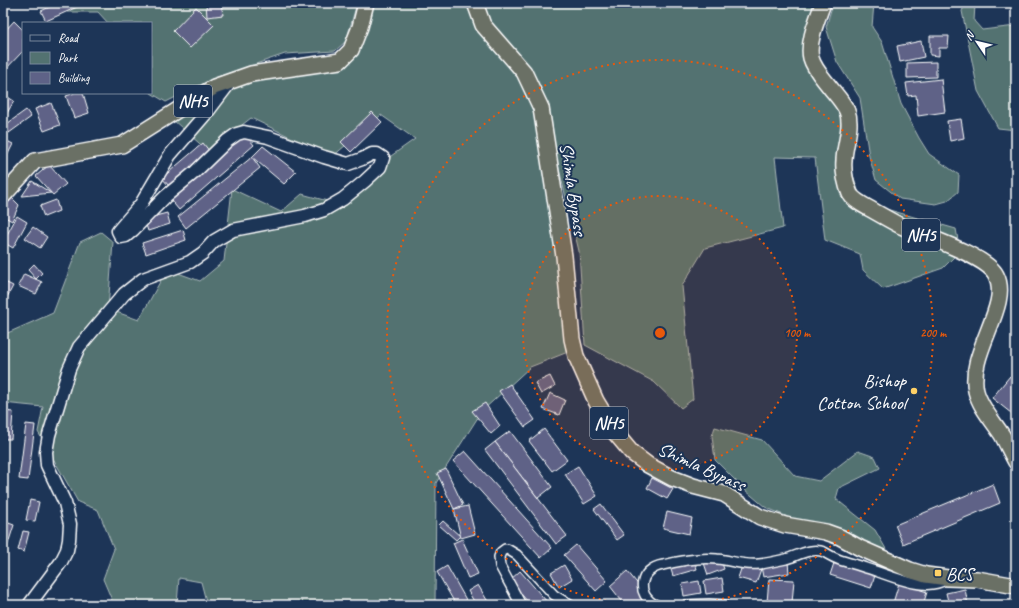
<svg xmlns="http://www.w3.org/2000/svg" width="1019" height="608" font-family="Caveat,sans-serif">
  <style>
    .green { fill: #537271; stroke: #a9b8b8 }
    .building { fill: #5e6287; stroke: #fff }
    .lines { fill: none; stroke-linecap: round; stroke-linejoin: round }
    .minor-casing { stroke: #fff; stroke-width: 12 }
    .tertiary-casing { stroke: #fff; stroke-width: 15 }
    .trunk-casing { stroke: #fff; stroke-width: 18 }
    .minor { stroke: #1d3557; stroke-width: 9 }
    .tertiary { stroke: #1d3557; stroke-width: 12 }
    .trunk { stroke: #6b7065; stroke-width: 15 }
    .ring { fill: none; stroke: #e8590c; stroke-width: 2; stroke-dasharray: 2 4 }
    .poi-dot { fill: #ffd166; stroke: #1d3557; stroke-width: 1.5 }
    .labels { text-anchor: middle; stroke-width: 4; stroke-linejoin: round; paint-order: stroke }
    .shield { fill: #1d3557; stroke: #bbc2cd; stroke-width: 1 }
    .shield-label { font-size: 18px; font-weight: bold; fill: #fff }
    .street-label { font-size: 19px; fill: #fff; stroke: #1d3557 }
    .poi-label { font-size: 19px; fill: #fff; stroke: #1d3557; text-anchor: end }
    .centre { fill: #e8590c; stroke: #1d3557; stroke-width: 2 }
    .ring-label { font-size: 12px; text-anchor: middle; font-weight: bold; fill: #e8590c; stroke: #1d3557; stroke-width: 4; stroke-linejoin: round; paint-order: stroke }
  </style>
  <rect width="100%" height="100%" fill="#1d3557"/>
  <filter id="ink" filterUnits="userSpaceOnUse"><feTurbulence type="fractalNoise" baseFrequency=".025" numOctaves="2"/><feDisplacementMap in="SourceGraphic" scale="8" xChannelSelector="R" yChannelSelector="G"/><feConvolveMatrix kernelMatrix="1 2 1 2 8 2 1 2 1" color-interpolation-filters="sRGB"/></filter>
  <g filter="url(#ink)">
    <g class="green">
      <polygon points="66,3 357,3 346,41 335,51 285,54 212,79 166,102 151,93 151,23 108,23 98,12 67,12"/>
      <polygon points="369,3 473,3 523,74 539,109 572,255 578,348 530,367 482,411 436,483 435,605 207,605 201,582 179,578 177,605 114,605 103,579 114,549 98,510 78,502 38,432 43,407 3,403 3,335 53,313 80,242 101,232 113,242 108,309 139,320 167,269 200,281 224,261 232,189 281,212 302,194 331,202 343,190 415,139 381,115 332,157 251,118 208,151 173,120 215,89 341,63"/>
      <polygon points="478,3 816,3 809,50 850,121 850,166 859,193 886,209 956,229 960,251 943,268 883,289 863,270 860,254 825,240 815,158 775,157 783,228 705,248 682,286 693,399 681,408 654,382 585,345 579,251 544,107 486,23"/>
      <polygon points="833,3 874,3 872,27 882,42 901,104 919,138 929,154 959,175 958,192 947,201 936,204 900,199 876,180 869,156 860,98 837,62 826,27"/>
      <polygon points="970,5 975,5 974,21 982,30 1016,26 1016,130 998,128 978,91 962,11 964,7"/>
      <polygon points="715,427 762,440 795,476 819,481 858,451 875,457 880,468 839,488 836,499 875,530 886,549 871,553 765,507 745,490 715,460 712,436"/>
    </g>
    <g class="building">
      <polygon points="58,3 86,3 46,21 41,11"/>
      <polygon points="206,3 221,3 223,15 207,17"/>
      <polygon points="196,7 214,25 190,48 173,31"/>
      <polygon points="14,21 23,30 23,51 3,72 3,33"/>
      <polygon points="930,36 949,36 948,48 939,48 939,56 930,55"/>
      <polygon points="921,41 924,57 900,62 897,46"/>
      <polygon points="936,62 936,77 907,78 907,63"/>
      <polygon points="941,79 945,112 918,116 916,95 908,96 906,83"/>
      <polygon points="75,93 83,93 89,113 74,118 66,96"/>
      <polygon points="3,94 14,101 3,120"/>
      <polygon points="51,103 60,125 44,131 35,109"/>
      <polygon points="26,110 31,117 9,133 4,126"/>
      <polygon points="372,112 382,122 351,152 341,142"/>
      <polygon points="961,119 964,138 950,141 947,121"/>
      <polygon points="245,134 254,145 179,210 169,198"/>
      <polygon points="3,139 13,144 3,164"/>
      <polygon points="203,143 210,152 169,186 162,178"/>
      <polygon points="263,146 296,172 284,184 252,157"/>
      <polygon points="252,157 260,168 186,228 178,217"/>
      <polygon points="49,165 66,184 53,195 36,176"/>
      <polygon points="32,181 51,193 22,196"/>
      <polygon points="11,197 19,205 12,221 3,216 3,211"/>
      <polygon points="56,200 59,211 44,217 40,206"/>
      <polygon points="167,213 170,224 148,231 144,219"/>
      <polygon points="17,216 27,222 13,248 3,242"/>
      <polygon points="33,227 47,237 40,248 25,238"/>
      <polygon points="183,230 186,240 146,254 142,243"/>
      <polygon points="34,264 42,273 36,279 28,270"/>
      <polygon points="24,274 42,282 36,294 18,286"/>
      <polygon points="3,281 13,286 4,303 3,302"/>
      <polygon points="550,376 555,386 541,394 535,383"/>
      <polygon points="1010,376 1016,381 1016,417 992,398"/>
      <polygon points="510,384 535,420 525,427 499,391"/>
      <polygon points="550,393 565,400 559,415 543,409"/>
      <polygon points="485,403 500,426 491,434 472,411"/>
      <polygon points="3,411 13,412 11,439 3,439"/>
      <polygon points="26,424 35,425 28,480 19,479"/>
      <polygon points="544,429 567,460 552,471 529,441"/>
      <polygon points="510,431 552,487 538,498 495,442"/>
      <polygon points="495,442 567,536 556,544 485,450"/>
      <polygon points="465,451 552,548 541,558 453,461"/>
      <polygon points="578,466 597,496 584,504 565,474"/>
      <polygon points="446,469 463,505 454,509 437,473"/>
      <polygon points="652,478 673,489 667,499 647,488"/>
      <polygon points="993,484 1000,503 903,544 895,525"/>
      <polygon points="30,500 39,502 35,521 26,520"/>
      <polygon points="601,504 624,535 617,540 594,509"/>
      <polygon points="468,506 475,534 461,538 454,509"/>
      <polygon points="667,512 692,518 689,534 663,528"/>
      <polygon points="3,521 14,525 6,550 3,549"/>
      <polygon points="443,521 460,536 456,540 439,525"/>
      <polygon points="23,531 29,532 24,552 18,550"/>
      <polygon points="462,539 478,574 468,578 453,543"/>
      <polygon points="576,545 607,581 596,591 564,555"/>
      <polygon points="693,557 697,569 673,576 669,563"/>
      <polygon points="836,557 877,569 871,588 830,575"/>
      <polygon points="720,558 724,569 708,575 704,563"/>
      <polygon points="788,562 789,573 763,577 761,566"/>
      <polygon points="743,563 761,569 756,583 738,578"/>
      <polygon points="564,565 572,579 559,587 551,573"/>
      <polygon points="447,566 469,605 456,605 437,572"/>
      <polygon points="520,571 548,603 545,605 531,605 509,581"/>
      <polygon points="627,571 655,605 625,605 610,586"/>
      <polygon points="722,578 724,591 706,594 704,581"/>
      <polygon points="769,579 794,580 792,603 767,602"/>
      <polygon points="699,581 701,593 684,596 682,584"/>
      <polygon points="899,583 927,592 923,605 899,605 893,603"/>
      <polygon points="478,585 490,605 476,605 468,591"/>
      <polygon points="965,589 968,605 949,605 946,593"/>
    </g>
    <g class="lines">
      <defs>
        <g id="minor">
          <polyline points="521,605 500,566 499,557 501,552 505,549 507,549 517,555 554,595 570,605"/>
          <path d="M656,605C635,595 639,569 663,565C679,561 701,557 717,559C730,560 745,566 759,564C768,563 777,561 786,559C797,556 812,547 824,552C829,555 834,558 840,560C849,563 858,565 866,568C888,574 924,593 945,580"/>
          <polyline points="686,605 709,604 725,605"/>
        </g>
        <polyline id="tertiary" points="29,605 61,562 67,550 69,540 70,524 65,503 47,465 46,452 49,435 69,369 79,347 124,294 143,279 190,262 203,253 214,241 233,230 305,216 324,210 343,199 365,181 380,167 383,158 377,154 372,154 362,159 348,164 324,157 268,137 244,132 237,134 227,141 195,172 166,196 133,230 126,236 121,237 118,231 141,204 170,155 209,110 231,81"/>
        <g id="trunk">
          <polyline points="475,3 483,25 524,72 541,108 564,256 572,339 576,356 596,401 616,434 632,453 648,465 672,478 693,486 724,494 760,517 785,525 826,532 840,537 860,548 910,570 926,575 948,578 977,579 1016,586"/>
          <path d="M823,3C818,18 807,42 811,58C814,69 823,78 829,86C835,94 843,102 847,111C853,126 844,146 844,161C843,171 846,185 850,194C854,201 865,206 872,210C881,215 891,221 901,226C922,235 987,256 996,275C1012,305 967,353 976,391C980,407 993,421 1002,435C1007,444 1011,453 1016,462"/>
          <polyline points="3,196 35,161 122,145 214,87 251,74 340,61 351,50 360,27 366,3"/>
        </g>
      </defs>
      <use href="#minor" class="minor-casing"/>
      <use href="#tertiary" class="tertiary-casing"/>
      <use href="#trunk" class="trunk-casing"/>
      <use href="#minor" class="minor"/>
      <use href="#tertiary" class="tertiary"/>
      <use href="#trunk" class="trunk"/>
    </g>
  </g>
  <circle cx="660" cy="333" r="137" fill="#e8590c" fill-opacity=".12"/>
  <g class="ring">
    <circle cx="660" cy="333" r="137"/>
    <path d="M636 605A273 273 0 1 1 684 605"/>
  </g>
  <g class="poi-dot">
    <circle cx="914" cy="391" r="4"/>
    <rect x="934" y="569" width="8" height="8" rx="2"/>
  </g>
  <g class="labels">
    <g class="shield">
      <rect x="174" y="85" width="38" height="32" rx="3"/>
      <rect x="902" y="219" width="38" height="32" rx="3"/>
      <rect x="590" y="407" width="38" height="32" rx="3"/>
    </g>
    <g class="shield-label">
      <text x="193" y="107">NH5</text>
      <text x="921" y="241">NH5</text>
      <text x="609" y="429">NH5</text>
    </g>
    <g class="street-label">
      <text transform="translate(574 189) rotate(81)" y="7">Shimla Bypass</text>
      <text transform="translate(702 466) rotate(24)" y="7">Shimla Bypass</text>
    </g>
    <g class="poi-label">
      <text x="906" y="387">Bishop<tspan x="906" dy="22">Cotton School</tspan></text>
      <text x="946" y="580" text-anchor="start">BCS</text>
    </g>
  </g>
  <circle cx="660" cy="333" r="6" class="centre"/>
  <g class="ring-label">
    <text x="797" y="337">100 m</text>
    <text x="933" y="337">200 m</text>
  </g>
  <rect width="1019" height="608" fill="none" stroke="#1d3557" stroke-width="16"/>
  <rect x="8" y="8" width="1003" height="592" fill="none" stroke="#fff" stroke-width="1.5" filter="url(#ink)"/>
  <rect x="22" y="22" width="130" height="72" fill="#1d3557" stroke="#77869a"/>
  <rect x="30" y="35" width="20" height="6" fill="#1d3557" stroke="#77869a"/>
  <text x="58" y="42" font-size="12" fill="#ffffff">Road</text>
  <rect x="30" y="52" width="20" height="12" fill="#537271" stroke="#77869a"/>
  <text x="58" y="62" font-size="12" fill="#ffffff">Park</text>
  <rect x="30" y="72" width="20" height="12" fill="#5e6287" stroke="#77869a"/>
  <text x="58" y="82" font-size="12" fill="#ffffff">Building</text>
  <g transform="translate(977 42) rotate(305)" stroke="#1d3557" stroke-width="3" paint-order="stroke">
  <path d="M0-3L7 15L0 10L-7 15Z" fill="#ffffff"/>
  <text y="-6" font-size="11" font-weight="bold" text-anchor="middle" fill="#ffffff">N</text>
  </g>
</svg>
